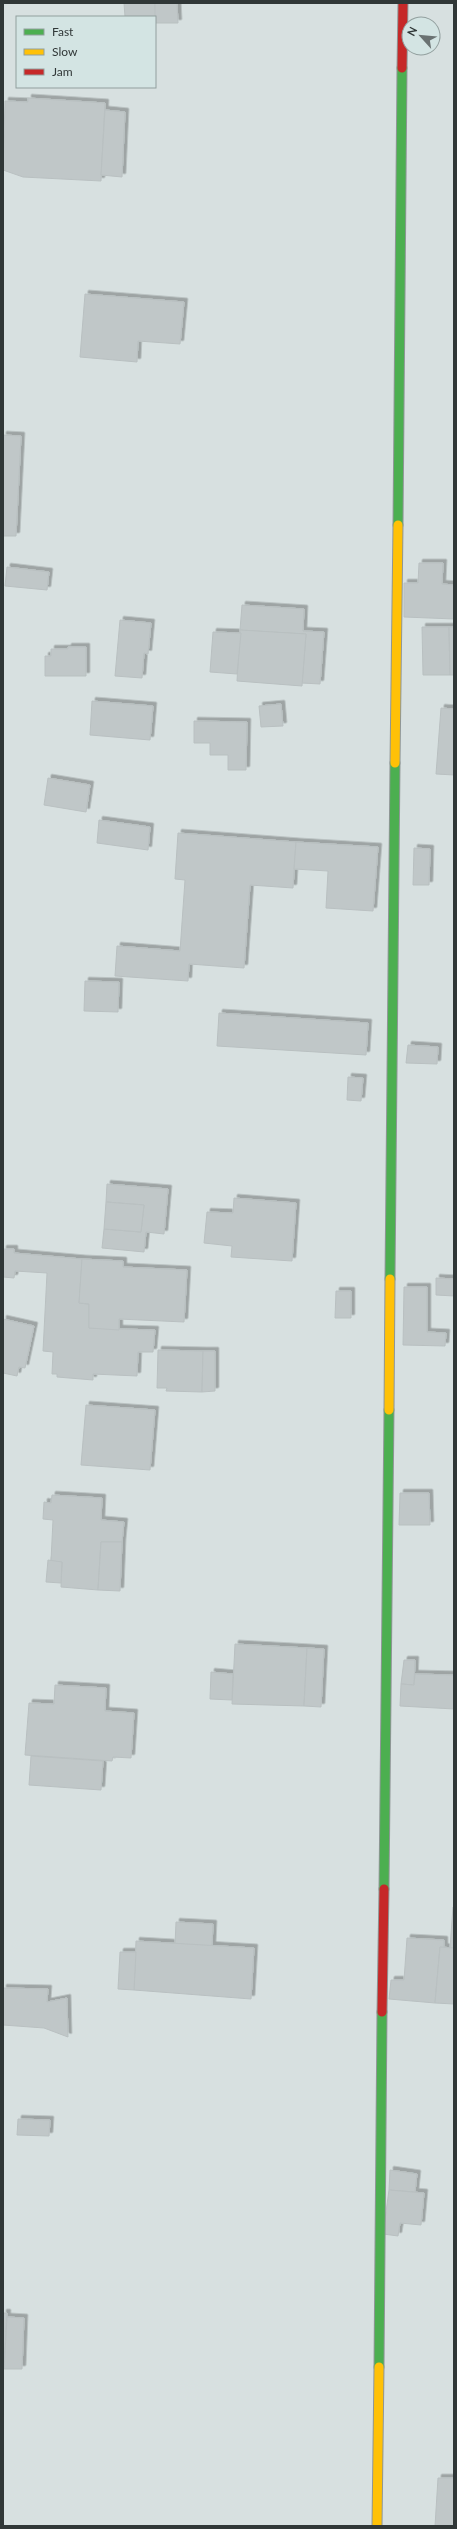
<svg xmlns="http://www.w3.org/2000/svg" width="457" height="2529" font-family="Lato,sans-serif">
  <style>
    .building { fill: #c0c7c8; stroke: #b9c0c1; filter: url(#shadow) }
    .lines { fill: none; stroke-linecap: round; stroke-linejoin: round }
    .fast-casing { stroke: #8f9696; stroke-width: 11 }
    .slow-casing { stroke: #8f9696; stroke-width: 11 }
    .jam-casing { stroke: #8f9696; stroke-width: 11 }
    .fast { stroke: #4caf50; stroke-width: 9 }
    .slow { stroke: #ffc107; stroke-width: 9 }
    .jam { stroke: #c62828; stroke-width: 9 }
  </style>
  <defs>
    <filter id="shadow"><feDropShadow dx="3.5" dy="-3.5" stdDeviation="0" flood-color="#0004"/></filter>
  </defs>
  <rect width="100%" height="100%" fill="#d7e0e0"/>
  <g class="building">
    <polygon points="124,3 155,3 156,17 125,17"/>
    <polygon points="155,3 177,3 178,23 155,23"/>
    <polygon points="28,98 105,103 101,181 23,177 3,170 5,101 28,102"/>
    <polygon points="105,110 125,112 122,177 101,175"/>
    <polygon points="85,294 184,302 180,344 138,341 137,362 80,357"/>
    <polygon points="3,435 21,436 16,536 3,536"/>
    <polygon points="419,563 443,563 442,584 454,585 454,619 404,617 404,583 418,583"/>
    <polygon points="7,567 49,572 47,590 5,586"/>
    <polygon points="242,605 304,609 303,631 324,632 320,684 302,683 306,634 240,630"/>
    <polygon points="120,620 151,623 148,654 144,653 142,678 115,676"/>
    <polygon points="422,627 449,627 450,675 423,675"/>
    <polygon points="449,627 454,627 454,675 450,675"/>
    <polygon points="240,630 306,634 302,686 237,681"/>
    <polygon points="213,632 241,633 237,674 210,672"/>
    <polygon points="68,647 86,647 86,676 45,676 45,656 51,656 51,649 68,649"/>
    <polygon points="92,701 153,706 150,740 90,735"/>
    <polygon points="281,704 283,726 261,727 259,706"/>
    <polygon points="441,708 454,709 454,775 436,774"/>
    <polygon points="194,721 247,722 246,770 228,770 228,755 210,755 210,743 194,743"/>
    <polygon points="48,778 90,785 86,812 44,805"/>
    <polygon points="99,820 150,827 148,850 97,843"/>
    <polygon points="178,833 296,842 293,888 250,885 244,968 189,964 188,981 115,976 117,946 180,951 185,880 175,879"/>
    <polygon points="296,842 378,847 373,911 326,908 328,871 294,869"/>
    <polygon points="414,848 430,849 429,885 413,885"/>
    <polygon points="85,981 119,982 118,1012 84,1011"/>
    <polygon points="219,1013 368,1023 366,1055 217,1046"/>
    <polygon points="408,1045 438,1047 437,1064 406,1063"/>
    <polygon points="348,1077 363,1078 361,1101 347,1100"/>
    <polygon points="107,1184 168,1189 164,1234 146,1232 144,1252 102,1248 104,1229 141,1232 144,1205 106,1202"/>
    <polygon points="234,1198 296,1203 292,1261 231,1257 232,1246 204,1243 207,1212 233,1213"/>
    <polygon points="106,1202 144,1205 141,1232 104,1229"/>
    <polygon points="3,1249 14,1249 14,1253 82,1259 79,1303 89,1304 89,1328 155,1330 153,1352 138,1352 137,1376 93,1374 93,1380 57,1377 57,1374 52,1374 53,1352 43,1351 47,1273 15,1271 14,1278 3,1277"/>
    <polygon points="82,1259 123,1261 123,1267 187,1270 184,1322 119,1319 119,1330 89,1328 89,1304 79,1303"/>
    <polygon points="436,1278 454,1279 454,1296 436,1295"/>
    <polygon points="404,1287 427,1287 427,1332 446,1333 445,1346 403,1345"/>
    <polygon points="336,1291 351,1291 351,1318 335,1318"/>
    <polygon points="3,1319 34,1326 25,1368 19,1367 17,1376 3,1373"/>
    <polygon points="158,1350 203,1351 202,1392 166,1391 167,1388 157,1388"/>
    <polygon points="203,1351 215,1351 215,1391 202,1392"/>
    <polygon points="86,1405 155,1410 150,1470 81,1465"/>
    <polygon points="400,1493 429,1493 430,1525 399,1525"/>
    <polygon points="52,1495 102,1498 101,1520 124,1522 122,1542 101,1542 98,1590 61,1587 62,1562 51,1561 53,1520 43,1519 44,1502 51,1503"/>
    <polygon points="101,1542 122,1542 120,1591 98,1590"/>
    <polygon points="48,1560 62,1562 61,1583 46,1582"/>
    <polygon points="235,1644 307,1648 304,1706 232,1704"/>
    <polygon points="307,1648 324,1649 321,1707 304,1706"/>
    <polygon points="404,1660 415,1660 414,1685 401,1684"/>
    <polygon points="211,1672 233,1674 232,1700 210,1699"/>
    <polygon points="415,1674 454,1675 454,1709 400,1706 401,1684 414,1685"/>
    <polygon points="55,1685 106,1688 105,1711 134,1713 131,1758 113,1757 112,1761 25,1755 29,1703 54,1704"/>
    <polygon points="31,1756 103,1761 101,1790 29,1785"/>
    <polygon points="453,1907 454,1907 454,1948 450,1948"/>
    <polygon points="176,1922 213,1924 212,1946 175,1944"/>
    <polygon points="407,1938 444,1940 444,1948 440,1947 435,2003 389,1999 391,1980 404,1980"/>
    <polygon points="136,1941 254,1948 251,1999 134,1990"/>
    <polygon points="440,1947 454,1948 454,2004 435,2003"/>
    <polygon points="120,1952 136,1952 134,1990 118,1989"/>
    <polygon points="3,1988 48,1989 47,2002 67,1998 68,2037 44,2028 3,2025"/>
    <polygon points="18,2119 50,2120 49,2136 17,2135"/>
    <polygon points="390,2170 417,2174 415,2192 389,2190"/>
    <polygon points="389,2190 424,2193 421,2225 400,2223 398,2236 383,2234"/>
    <polygon points="3,2313 7,2313 4,2369 3,2369"/>
    <polygon points="7,2317 24,2318 22,2369 4,2369"/>
    <polygon points="438,2478 454,2478 454,2526 435,2526"/>
  </g>
  <g class="lines">
    <defs>
      <g id="fast">
        <polyline points="398,525 402,68"/>
        <polyline points="390,1279 395,763"/>
        <polyline points="384,1889 389,1410"/>
        <polyline points="379,2367 382,2012"/>
      </g>
      <g id="slow">
        <polyline points="395,763 398,525"/>
        <polyline points="389,1410 390,1279"/>
        <polyline points="377,2526 379,2367"/>
      </g>
      <g id="jam">
        <polyline points="402,68 403,3"/>
        <polyline points="382,2012 384,1889"/>
      </g>
    </defs>
    <use href="#fast" class="fast-casing"/>
    <use href="#slow" class="slow-casing"/>
    <use href="#jam" class="jam-casing"/>
    <use href="#fast" class="fast"/>
    <use href="#slow" class="slow"/>
    <use href="#jam" class="jam"/>
  </g>
  <rect width="457" height="2529" fill="none" stroke="#303737" stroke-width="8"/>
  <rect x="16" y="16" width="140" height="72" fill="#d3e4e3" stroke="#929f9e"/>
  <rect x="24" y="29" width="20" height="6" fill="#4caf50" stroke="#929f9e"/>
  <text x="52" y="36" font-size="12" fill="#303737">Fast</text>
  <rect x="24" y="49" width="20" height="6" fill="#ffc107" stroke="#929f9e"/>
  <text x="52" y="56" font-size="12" fill="#303737">Slow</text>
  <rect x="24" y="69" width="20" height="6" fill="#c62828" stroke="#929f9e"/>
  <text x="52" y="76" font-size="12" fill="#303737">Jam</text>
  <g transform="translate(421 36) rotate(297)"><circle r="19" fill="#d3e4e3" stroke="#929f9e"/>
  <path d="M0-3L7 15L0 10L-7 15Z" fill="#6a7272"/>
  <text y="-6" font-size="11" font-weight="bold" text-anchor="middle" fill="#303737">N</text>
  </g>
</svg>
